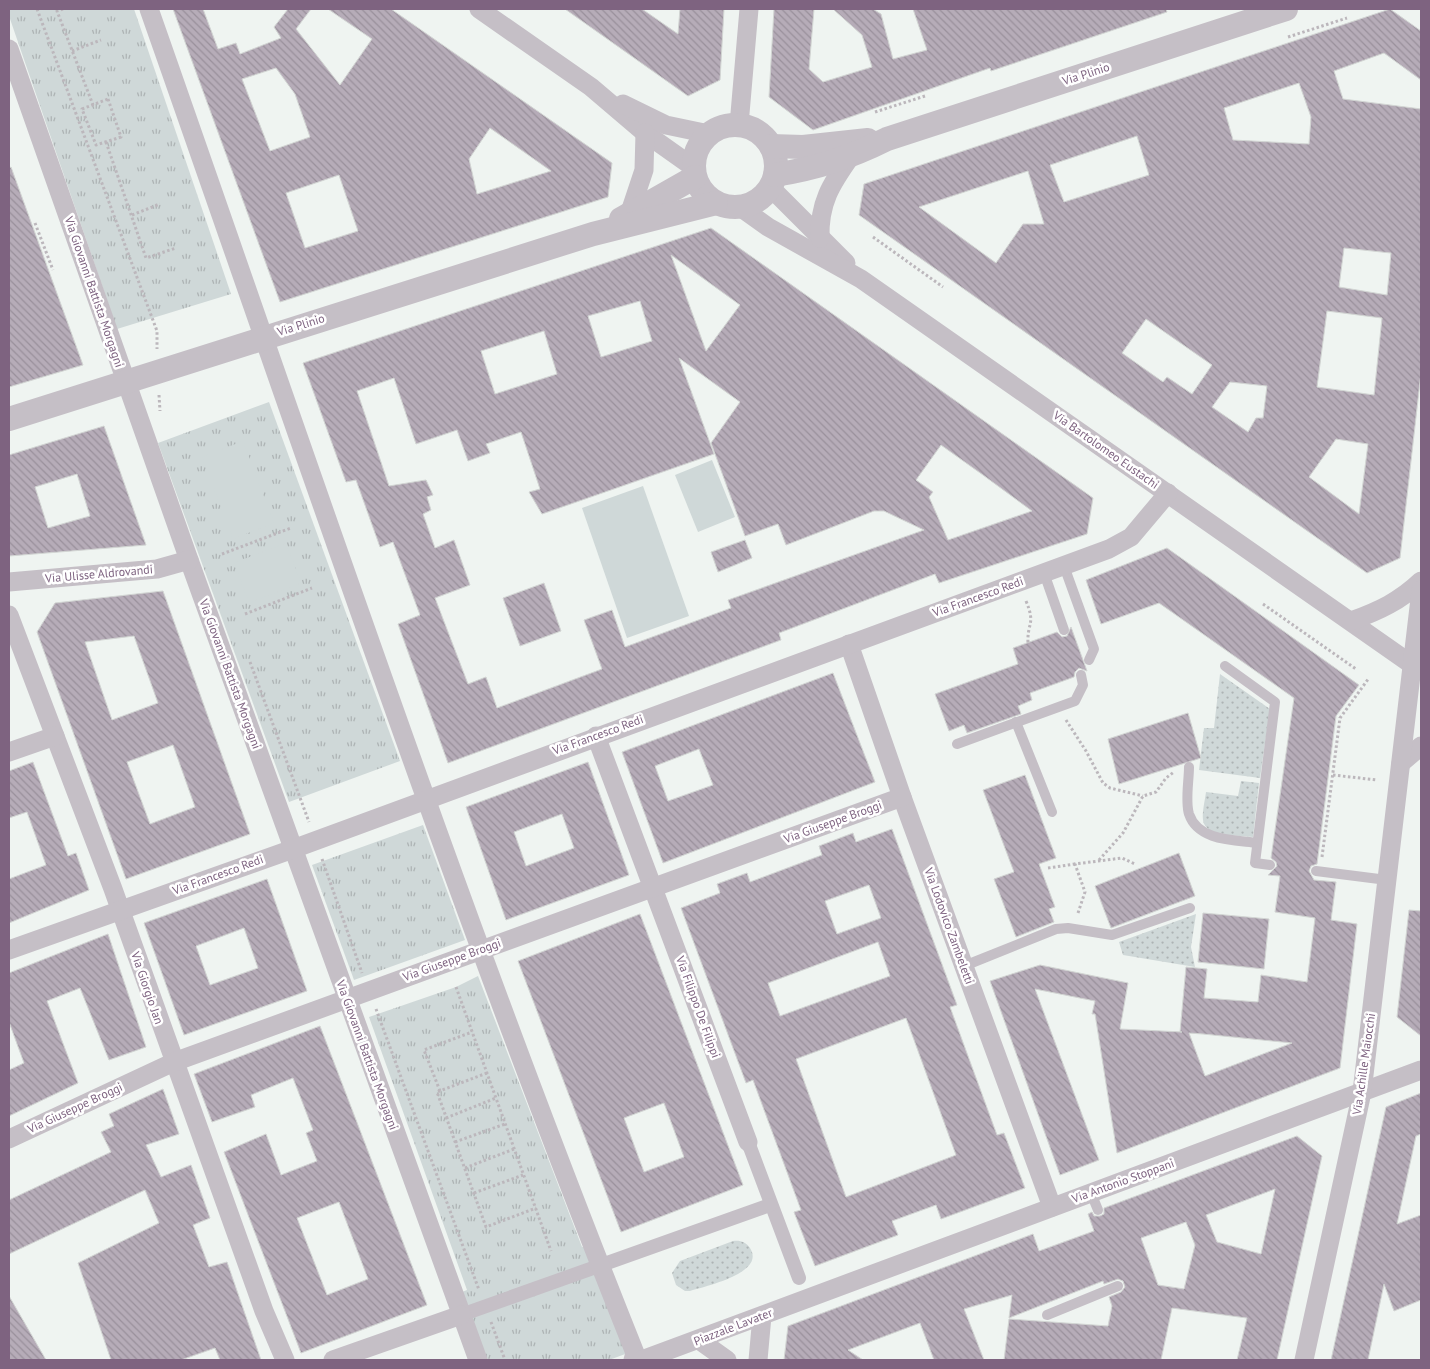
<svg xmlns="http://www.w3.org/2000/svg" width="1430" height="1369" font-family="'PT Sans',sans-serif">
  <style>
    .grass { fill: url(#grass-dots) }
    .park { fill: url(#park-tufts) }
    .garden { fill: #cfd8d8 }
    .building { fill: url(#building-back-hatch); stroke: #d2d5d3; fill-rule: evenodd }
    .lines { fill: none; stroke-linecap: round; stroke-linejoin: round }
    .path { stroke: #bcb7bc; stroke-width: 3; stroke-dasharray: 2.5 2.5; stroke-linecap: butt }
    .service { stroke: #c5bfc6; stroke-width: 10 }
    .pedestrian { stroke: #c5bfc6; stroke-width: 14 }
    .minor { stroke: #c5bfc6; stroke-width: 19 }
    .tertiary { stroke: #c5bfc6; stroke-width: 24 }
    .labels { text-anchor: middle; stroke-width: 5; stroke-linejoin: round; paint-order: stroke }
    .street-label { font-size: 12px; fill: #7e6380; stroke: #fff }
  </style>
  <defs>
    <pattern id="grass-dots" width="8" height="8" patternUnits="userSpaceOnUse" patternTransform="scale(1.25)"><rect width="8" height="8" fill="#cfd8d8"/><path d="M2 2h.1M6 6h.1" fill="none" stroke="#adb3b4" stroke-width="1.8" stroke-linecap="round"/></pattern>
    <pattern id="park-tufts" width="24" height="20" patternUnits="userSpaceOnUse" patternTransform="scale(1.25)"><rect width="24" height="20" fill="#cfd8d8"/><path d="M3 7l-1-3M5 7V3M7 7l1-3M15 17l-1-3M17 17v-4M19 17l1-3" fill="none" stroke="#adb3b4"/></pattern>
    <pattern id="building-back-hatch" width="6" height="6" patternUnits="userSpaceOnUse" patternTransform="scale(1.25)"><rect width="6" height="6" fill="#b6acb8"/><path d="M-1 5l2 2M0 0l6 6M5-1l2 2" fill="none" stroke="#99909b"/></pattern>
  </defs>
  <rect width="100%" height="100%" fill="#eff4f1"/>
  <g class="grass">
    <polygon points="1220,674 1270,709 1260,778 1199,770 1204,728 1214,728"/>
    <path d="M1241,781L1259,783L1253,837C1239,835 1205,838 1203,820C1202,812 1205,800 1206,792L1238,796Z"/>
    <polygon points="1196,914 1191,947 1195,967 1123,955 1119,942"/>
    <path d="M733,1241C740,1240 746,1242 750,1248C766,1273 706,1286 690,1291H685L676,1285L672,1273L680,1261Z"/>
  </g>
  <g class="park">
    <polygon points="9,9 134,9 231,294 117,329 9,16"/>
    <polygon points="269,402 400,761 289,802 158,443"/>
    <polygon points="423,825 465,940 354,980 312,865"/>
    <polygon points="478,976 582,1247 587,1246 628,1353 609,1360 487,1360 462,1292 467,1290 369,1017 456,987"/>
  </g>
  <g class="garden">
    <polygon points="243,441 274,523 233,539 202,457"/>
    <polygon points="712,460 735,517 698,532 675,475"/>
    <polygon points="643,486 689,616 627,638 582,508"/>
    <polygon points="286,543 301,583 249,603 234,563"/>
  </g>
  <g class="building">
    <path d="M173,9H203L218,49L236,43L240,54L281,38L274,27L288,9H311L296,29L340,85L372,39L328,9H391L612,163L608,197L280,302ZM276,68L295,94L310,137L270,151L242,79ZM490,128L551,171L477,194L469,159ZM339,175L358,231L305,248L286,193Z"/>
    <polygon points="565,9 642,9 678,34 680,9 724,9 720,80 688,96"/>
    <polygon points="774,9 814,9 809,69 823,82 872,67 862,35 833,9 873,9 881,14 893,59 927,50 913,9 1166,9 1167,12 991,71 990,68 813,130 769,97"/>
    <path d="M1390,9L1421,31V80L1384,53L1334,71L1343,99L1421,109V373L1400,558L1367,573L859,215L864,184ZM1299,83L1311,117L1309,144L1233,140L1224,108ZM1137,136L1149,175L1064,202L1050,165ZM1028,171L1044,224H1023L996,263L919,207ZM1344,248L1391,253L1387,295L1339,287ZM1327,311L1382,318L1374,395L1317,387ZM1146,319L1212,365L1192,394L1167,377L1163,382L1122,353ZM1230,382L1267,386L1263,418H1256L1248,432L1212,407ZM1336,439L1368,444L1359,514L1309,477Z"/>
    <polygon points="11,167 83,365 9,387 9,168"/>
    <path d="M711,228L1093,498L1087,534L939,583L935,574L779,633L781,640L448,763L398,624L420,615L393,542L380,547L356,480L346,482L303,363ZM671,255L740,305L706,351ZM640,301L652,341L601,357L588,316ZM544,331L557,374L495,394L481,351ZM679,358L740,402L711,443L745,536L778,524L786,545L874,511H884L924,530L728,600L731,608L625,647L612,610L584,620L602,669L497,708L486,677L468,684L435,598L470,585L454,540L435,548L423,514L431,510L427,497L433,495L426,480L389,486L357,391L394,378L416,444L457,430L468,461L490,453L486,444L521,432L540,489L529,492L542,514L714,454ZM941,445L983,475L1032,511L948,540L929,497L933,492L916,480Z"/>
    <path d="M104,426L146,545L9,556V455ZM77,474L90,516L48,528L35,487Z"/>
    <polygon points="745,540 752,558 718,572 711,552"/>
    <path d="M1167,548L1359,685L1336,716L1317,864L1311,866L1309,871L1314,880L1336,882L1331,920L1357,924L1340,1068L1117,1153L1095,1014H1092L1095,1001L1035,989L1099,1160L1060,1175L990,981L1040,965L1128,983L1120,1029L1182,1032H1180L1186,967L1207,969L1204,998L1258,1002L1261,975L1307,982L1315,918L1275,912L1280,876L1268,875L1277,866L1276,862L1271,858L1294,698L1159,603L1101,624L1086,580ZM1189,1033L1203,1034L1292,1043L1205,1076Z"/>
    <polygon points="544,583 561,631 520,646 503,598"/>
    <path d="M163,591L250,834L126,879L37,632L55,603ZM134,636L158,703L112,720L85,642ZM173,745L195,807L150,824L127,762Z"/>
    <polygon points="1071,627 1087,671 1079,668 1075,672 1074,677 1030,693 1032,700 1018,706 1021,714 967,733 964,725 949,731 935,694 1018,664 1013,648 1057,632 1062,637 1067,636"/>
    <path d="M833,673L875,782L663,863L622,752ZM699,749L713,785L668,801L655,766Z"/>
    <polygon points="1188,713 1201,758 1119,784 1108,739"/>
    <polygon points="33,762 68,856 76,853 89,890 9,923 9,879 46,865 27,812 9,818 9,771"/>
    <path d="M588,762L629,875L506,920L466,807ZM562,814L574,848L526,866L514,832Z"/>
    <polygon points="1025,775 1056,858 1039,864 1055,907 1049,909 1054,922 1016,937 994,879 1014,872 983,790"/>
    <path d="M892,829L957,1005L950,1007L997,1135L1004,1133L1025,1188L941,1219L936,1205L892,1221L898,1235L815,1266L794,1212L801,1210L753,1080L746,1083L681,908L720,893L717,884L747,873L750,882L822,855L819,846L853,833L856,842ZM869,885L881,918L837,934L825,901ZM878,942L890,976L780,1016L768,983ZM906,1018L956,1155L846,1197L796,1059Z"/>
    <polygon points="1179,853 1195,896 1111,928 1095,886"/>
    <path d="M267,879L307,991L184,1035L144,923ZM244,928L258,968L210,985L196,946Z"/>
    <polygon points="1409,910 1421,911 1421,1036 1397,1017"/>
    <polygon points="1203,913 1269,919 1264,969 1198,962"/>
    <path d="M640,914L743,1185L621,1232L518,961ZM664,1103L684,1157L644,1172L624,1118Z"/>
    <polygon points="108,934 146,1047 109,1060 80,988 47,1001 78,1083 9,1116 9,1070 24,1063 9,1022 9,973"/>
    <path d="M320,1026L427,1305L301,1353L224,1152L266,1134L281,1175L317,1161L306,1133L313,1130L293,1078L251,1095L255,1107L212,1122L194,1074ZM339,1202L368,1279L327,1295L297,1218Z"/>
    <polygon points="163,1089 179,1134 146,1145 161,1177 191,1165 210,1218 193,1225 209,1267 227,1262 261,1360 220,1360 215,1348 181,1360 111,1360 78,1263 159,1223 145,1190 9,1254 9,1200 111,1152 101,1132 114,1126 109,1114"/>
    <polygon points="1421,1093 1421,1134 1416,1136 1397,1224 1421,1215 1421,1300 1394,1311 1384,1284 1368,1360 1331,1360 1386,1107"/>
    <path d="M1297,1136L1322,1156L1277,1360H1237L1247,1318L1172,1308L1161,1360H1004L1009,1319L1108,1326L1112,1306L1109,1297L1121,1292L1125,1287L1123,1281L1118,1279L1104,1284L1103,1281L1009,1318L1012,1295L964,1309L984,1360H934L920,1323L848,1350L863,1360H784L788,1326L1033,1234L1039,1251L1094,1231L1088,1214L1092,1212L1094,1216H1100L1104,1214V1208ZM1275,1189L1261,1254L1217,1242L1206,1215ZM1186,1222L1195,1245L1184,1289L1158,1285L1141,1238Z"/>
    <polygon points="9,1296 46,1360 9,1360"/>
  </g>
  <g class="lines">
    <g class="path">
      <polyline points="37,9 157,331 157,349"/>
      <polyline points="63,9 57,11 93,105"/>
      <polyline points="1288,37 1347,18"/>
      <polyline points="72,51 101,40"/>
      <polygon points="108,99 121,137 96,145 82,109"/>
      <polyline points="875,112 925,96"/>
      <polyline points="106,142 146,258 176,248"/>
      <polyline points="132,215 160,204"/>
      <polyline points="35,223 53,270"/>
      <polyline points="873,237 943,287"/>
      <polyline points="159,395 160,411"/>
      <polyline points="222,554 291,528"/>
      <path d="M1026,601C1036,625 1027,622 1028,643"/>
      <polyline points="1263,604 1356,669"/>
      <polyline points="245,614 312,588"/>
      <polyline points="250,662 309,822"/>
      <polyline points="1066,720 1086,751 1103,783 1110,788 1143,796"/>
      <polyline points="1333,775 1377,780"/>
      <polyline points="1322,857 1340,718 1369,678"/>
      <polyline points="322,859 362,973"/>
      <polyline points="1099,860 1123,833 1143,796 1156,792 1166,778 1174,772"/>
      <polyline points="1048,868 1075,864"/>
      <polyline points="1078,913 1085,892 1075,864 1122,858 1135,864"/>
      <polyline points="456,987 551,1251"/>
      <polyline points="376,1009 479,1290"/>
      <polyline points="487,1073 437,1092 486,1227 536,1208"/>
      <polyline points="440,1091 424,1050 472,1032"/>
      <polyline points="446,1118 496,1098"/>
      <polyline points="455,1142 505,1124"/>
      <polyline points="465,1168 514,1149"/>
      <polyline points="474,1193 523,1175"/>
      <polyline points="491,1322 505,1360"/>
    </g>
    <g class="service">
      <polyline points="1064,566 1094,649 1089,660"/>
      <polyline points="1044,573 1064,630"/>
      <polyline points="1225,666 1275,702 1255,863 1270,865"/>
      <polyline points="1016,722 1052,812"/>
      <polyline points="957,744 1075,701 1083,685 1081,675"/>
      <path d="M1189,767C1189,781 1185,801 1189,814C1198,841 1234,840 1257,843"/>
      <polyline points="1316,871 1387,880"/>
      <polyline points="964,966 1056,929 1068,928 1112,935 1190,908"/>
      <polyline points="1091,1193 1098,1210"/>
      <polyline points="1047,1315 1118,1286"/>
    </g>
    <g class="pedestrian">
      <polyline points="748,1142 799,1278"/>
      <polyline points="461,1315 770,1205"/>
    </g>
    <g class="minor">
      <path d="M149,9C307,458 458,911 635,1353L633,1360"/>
      <polyline points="479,9 591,87 645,133 693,167"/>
      <polyline points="9,49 189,560 478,1360"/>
      <polyline points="623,104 666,125 709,134"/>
      <polyline points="739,125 749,9"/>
      <polyline points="770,187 846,263"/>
      <polyline points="740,207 768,227 861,279 1421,671"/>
      <polyline points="629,215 644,170 645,133"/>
      <path d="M820,238C819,203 831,184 851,156"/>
      <polyline points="9,582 157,569 189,560"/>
      <polyline points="9,615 113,889 264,1311 285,1360"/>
      <path d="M1351,621C1379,611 1400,601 1421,581"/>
      <polyline points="849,644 902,797 1052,1207"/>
      <polyline points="596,736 748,1142"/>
      <polyline points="9,752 55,736"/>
      <polyline points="1401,763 1421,746"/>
      <polyline points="9,950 293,849 1109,549 1131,537 1168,493"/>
      <polyline points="9,1139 174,1062 902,797"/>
      <polyline points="699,1340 727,1360"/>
      <polyline points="333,1360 461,1315"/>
      <polyline points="642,1360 1421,1070"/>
      <polyline points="758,1360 762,1316"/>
      <polyline points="1304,1360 1362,1092 1421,590"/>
    </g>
    <g class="tertiary">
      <circle cx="735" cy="166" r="41"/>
      <polyline points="771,146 803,147 868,140"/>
      <path d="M775,175C817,168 849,158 887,139L1286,9"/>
      <polyline points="621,219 695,177"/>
      <polyline points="9,419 593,234 716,203"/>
    </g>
  </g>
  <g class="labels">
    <g class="street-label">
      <text transform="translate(1086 74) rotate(-18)" y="4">Via Plinio</text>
      <text transform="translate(94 292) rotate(71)" y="4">Via Giovanni Battista Morgagni</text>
      <text transform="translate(301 325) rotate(-17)" y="4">Via Plinio</text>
      <text transform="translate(1106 450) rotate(35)" y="4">Via Bartolomeo Eustachi</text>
      <text transform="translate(99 574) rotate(-5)" y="4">Via Ulisse Aldrovandi</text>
      <text transform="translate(978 597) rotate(-20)" y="4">Via Francesco Redi</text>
      <text transform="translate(230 674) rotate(70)" y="4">Via Giovanni Battista Morgagni</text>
      <text transform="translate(598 735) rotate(-20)" y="4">Via Francesco Redi</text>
      <text transform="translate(833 822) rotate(-20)" y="4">Via Giuseppe Broggi</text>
      <text transform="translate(218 875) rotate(-20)" y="4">Via Francesco Redi</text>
      <text transform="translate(949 926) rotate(70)" y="4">Via Lodovico Zambeletti</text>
      <text transform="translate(452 960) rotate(-20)" y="4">Via Giuseppe Broggi</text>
      <text transform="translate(147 988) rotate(71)" y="4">Via Giorgio Jan</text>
      <text transform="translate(698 1007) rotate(70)" y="4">Via Filippo De Filippi</text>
      <text transform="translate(367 1055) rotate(70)" y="4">Via Giovanni Battista Morgagni</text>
      <text transform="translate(1364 1064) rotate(-82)" y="4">Via Achille Maiocchi</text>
      <text transform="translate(75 1108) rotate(-25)" y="4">Via Giuseppe Broggi</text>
      <text transform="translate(1123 1181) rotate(-20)" y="4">Via Antonio Stoppani</text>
      <text transform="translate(733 1327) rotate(-21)" y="4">Piazzale Lavater</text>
    </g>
  </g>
  <rect width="1430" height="1369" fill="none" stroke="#7e6380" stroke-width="20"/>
</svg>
